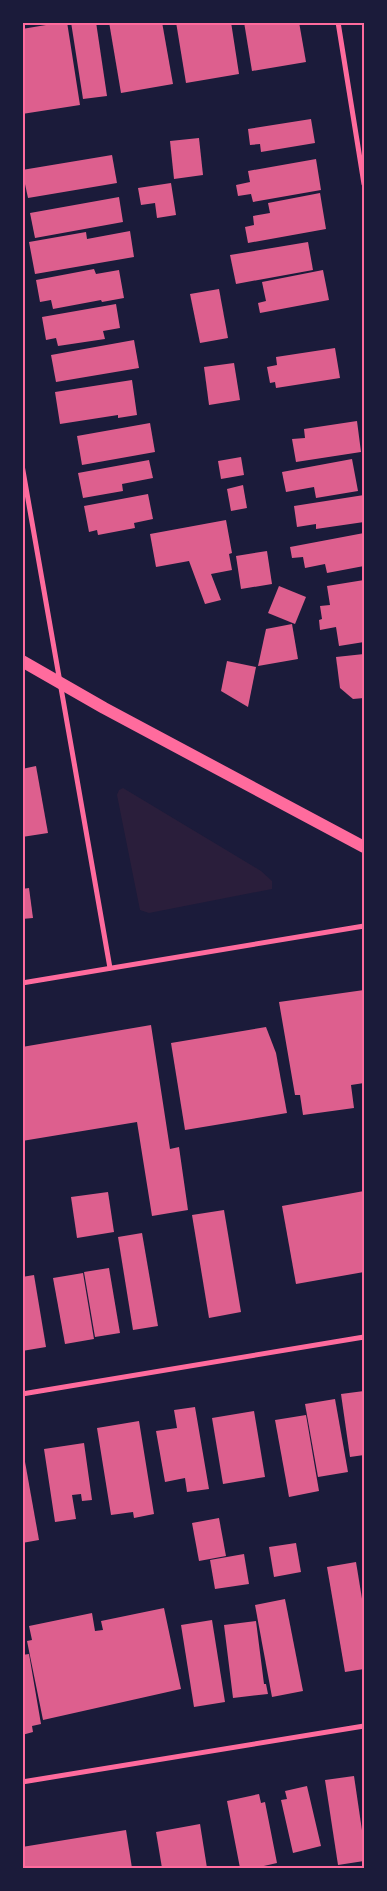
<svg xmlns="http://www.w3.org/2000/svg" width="387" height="1891" font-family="'IBM Plex Serif',serif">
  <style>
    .green { fill: #2a1e3b }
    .building { fill: #dd5f8e }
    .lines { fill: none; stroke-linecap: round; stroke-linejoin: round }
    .minor { stroke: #ff6b9d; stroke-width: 5 }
    .primary { stroke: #ff6b9d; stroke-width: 12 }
    .neatline { fill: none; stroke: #ff6b9d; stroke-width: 2 }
  </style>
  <rect width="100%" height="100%" fill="#1b1b3a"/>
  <polygon class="green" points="123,788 261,871 272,881 272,889 149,913 140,910 117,795 119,790"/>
  <g class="building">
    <polygon points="64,22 67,22 80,105 22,114 22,29"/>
    <polygon points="71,22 96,22 107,96 83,99"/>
    <polygon points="109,22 162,22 173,84 121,93"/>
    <polygon points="176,22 231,22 239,74 186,83"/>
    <polygon points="244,22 299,22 306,62 252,71"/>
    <polygon points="311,119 315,143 261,152 260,144 250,145 248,129"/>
    <polygon points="199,138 203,175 174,179 170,141"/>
    <polygon points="112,155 117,183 28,198 22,170"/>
    <polygon points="316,159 321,190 253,202 251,194 238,196 236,185 250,182 248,171"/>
    <polygon points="171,183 176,215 157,218 155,203 141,205 138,188"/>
    <polygon points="320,193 326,229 248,243 245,227 254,225 253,216 270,213 268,203"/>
    <polygon points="119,197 123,222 35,238 30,213"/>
    <polygon points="130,231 134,257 35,274 29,242 86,232 87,239"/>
    <polygon points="308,242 313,270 236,284 230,255"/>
    <polygon points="94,269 96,274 119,270 124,298 102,302 101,300 53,309 51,300 40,302 36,280"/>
    <polygon points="323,270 329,300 260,313 258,303 266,301 262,282"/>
    <polygon points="219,289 228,338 200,343 190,294"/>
    <polygon points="116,304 120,328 103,331 105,339 58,346 56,338 46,340 42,317"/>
    <polygon points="134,340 139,368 56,382 51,355"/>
    <polygon points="335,348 340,378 276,388 275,382 270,383 267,367 277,365 276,357"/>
    <polygon points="234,363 240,400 209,405 204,367"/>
    <polygon points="132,380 137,415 118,418 118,415 60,424 55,392"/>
    <polygon points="357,421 361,452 296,462 292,439 305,438 304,429"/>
    <polygon points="150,423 155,452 82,465 77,436"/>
    <polygon points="241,457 244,475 221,479 218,461"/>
    <polygon points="352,459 358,491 316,498 314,487 286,492 282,472"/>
    <polygon points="149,460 153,478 122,484 123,491 83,498 78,473"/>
    <polygon points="243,485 247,508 231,511 227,489"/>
    <polygon points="148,494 153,519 134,523 135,528 98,535 97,530 89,532 84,506"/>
    <polygon points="364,495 364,522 316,529 316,524 297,527 294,506"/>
    <polygon points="226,520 232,553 229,554 232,570 211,574 221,600 205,604 189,561 156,567 150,534"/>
    <polygon points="364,533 364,566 327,573 325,564 305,568 303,557 292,558 290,547"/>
    <polygon points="267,551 272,584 241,589 236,556"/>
    <polygon points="364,580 364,642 339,646 336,627 320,630 319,620 322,619 320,606 330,605 327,586"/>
    <polygon points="279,586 306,597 295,624 268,613"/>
    <polygon points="292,624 298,659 258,666 266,629"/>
    <polygon points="364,654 364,698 353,699 340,688 336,657"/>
    <polygon points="227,661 256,667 248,707 221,691"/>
    <polygon points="36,766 48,833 22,837 22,769"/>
    <polygon points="29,888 33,918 22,919 22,889"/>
    <polygon points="364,990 364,1083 351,1085 354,1108 303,1115 300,1095 295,1095 279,1002"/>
    <polygon points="151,1025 170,1149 179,1147 188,1210 152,1216 137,1122 22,1141 22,1047"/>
    <polygon points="266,1027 276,1053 287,1113 185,1130 171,1043"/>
    <polygon points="364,1191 364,1272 296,1284 282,1206"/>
    <polygon points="108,1192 114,1232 77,1238 71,1197"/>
    <polygon points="224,1210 241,1312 209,1318 192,1215"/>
    <polygon points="142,1233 158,1326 133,1330 118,1237"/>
    <polygon points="109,1268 120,1333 95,1337 84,1272"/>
    <polygon points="83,1273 94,1339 65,1344 53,1278"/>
    <polygon points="34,1275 46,1347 22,1351 22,1277"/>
    <polygon points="364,1391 364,1455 350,1457 341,1394"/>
    <polygon points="335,1399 348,1472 318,1477 305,1404"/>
    <polygon points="195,1407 209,1489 187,1492 185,1478 165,1482 156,1431 177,1428 174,1410"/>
    <polygon points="254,1411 265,1477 223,1484 212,1418"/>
    <polygon points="306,1415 319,1491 289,1497 275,1420"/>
    <polygon points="139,1421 154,1514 134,1518 133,1512 111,1515 97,1428"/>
    <polygon points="84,1443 92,1500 82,1501 81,1494 72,1495 76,1519 55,1522 44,1449"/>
    <polygon points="22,1445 39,1540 22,1543"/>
    <polygon points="219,1518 226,1556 199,1561 192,1523"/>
    <polygon points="296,1543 301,1572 274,1577 269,1547"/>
    <polygon points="244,1554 249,1584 215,1589 210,1560"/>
    <polygon points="356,1562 364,1611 364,1669 345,1672 327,1567"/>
    <polygon points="285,1599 303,1691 272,1697 255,1605"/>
    <polygon points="164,1608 181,1689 43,1720 27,1641 32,1640 29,1626 92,1613 95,1631 103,1630 101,1621"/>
    <polygon points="212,1620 225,1702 194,1707 181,1625"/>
    <polygon points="256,1621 264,1684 266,1684 268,1694 233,1698 224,1625"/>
    <polygon points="29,1654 41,1724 32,1726 33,1732 22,1735 22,1655"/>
    <polygon points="354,1776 364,1844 364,1861 338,1865 325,1780"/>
    <polygon points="307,1786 321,1846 293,1853 281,1800 287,1799 285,1791"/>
    <polygon points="259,1794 261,1803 265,1802 277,1863 255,1868 240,1868 227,1801"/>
    <polygon points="200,1824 207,1868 162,1868 156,1832"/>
    <polygon points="126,1830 132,1868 22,1868 22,1847"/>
  </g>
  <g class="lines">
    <g class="minor">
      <polyline points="338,22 364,184"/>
      <polyline points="22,465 110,968"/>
      <polyline points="22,983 364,926"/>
      <polyline points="22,1394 364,1337"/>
      <polyline points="22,1782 364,1726"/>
    </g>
    <polyline class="primary" points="22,661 104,708 364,847"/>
  </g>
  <rect width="387" height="1891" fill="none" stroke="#1b1b3a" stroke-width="48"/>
  <rect x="24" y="24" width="339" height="1843" class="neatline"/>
</svg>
